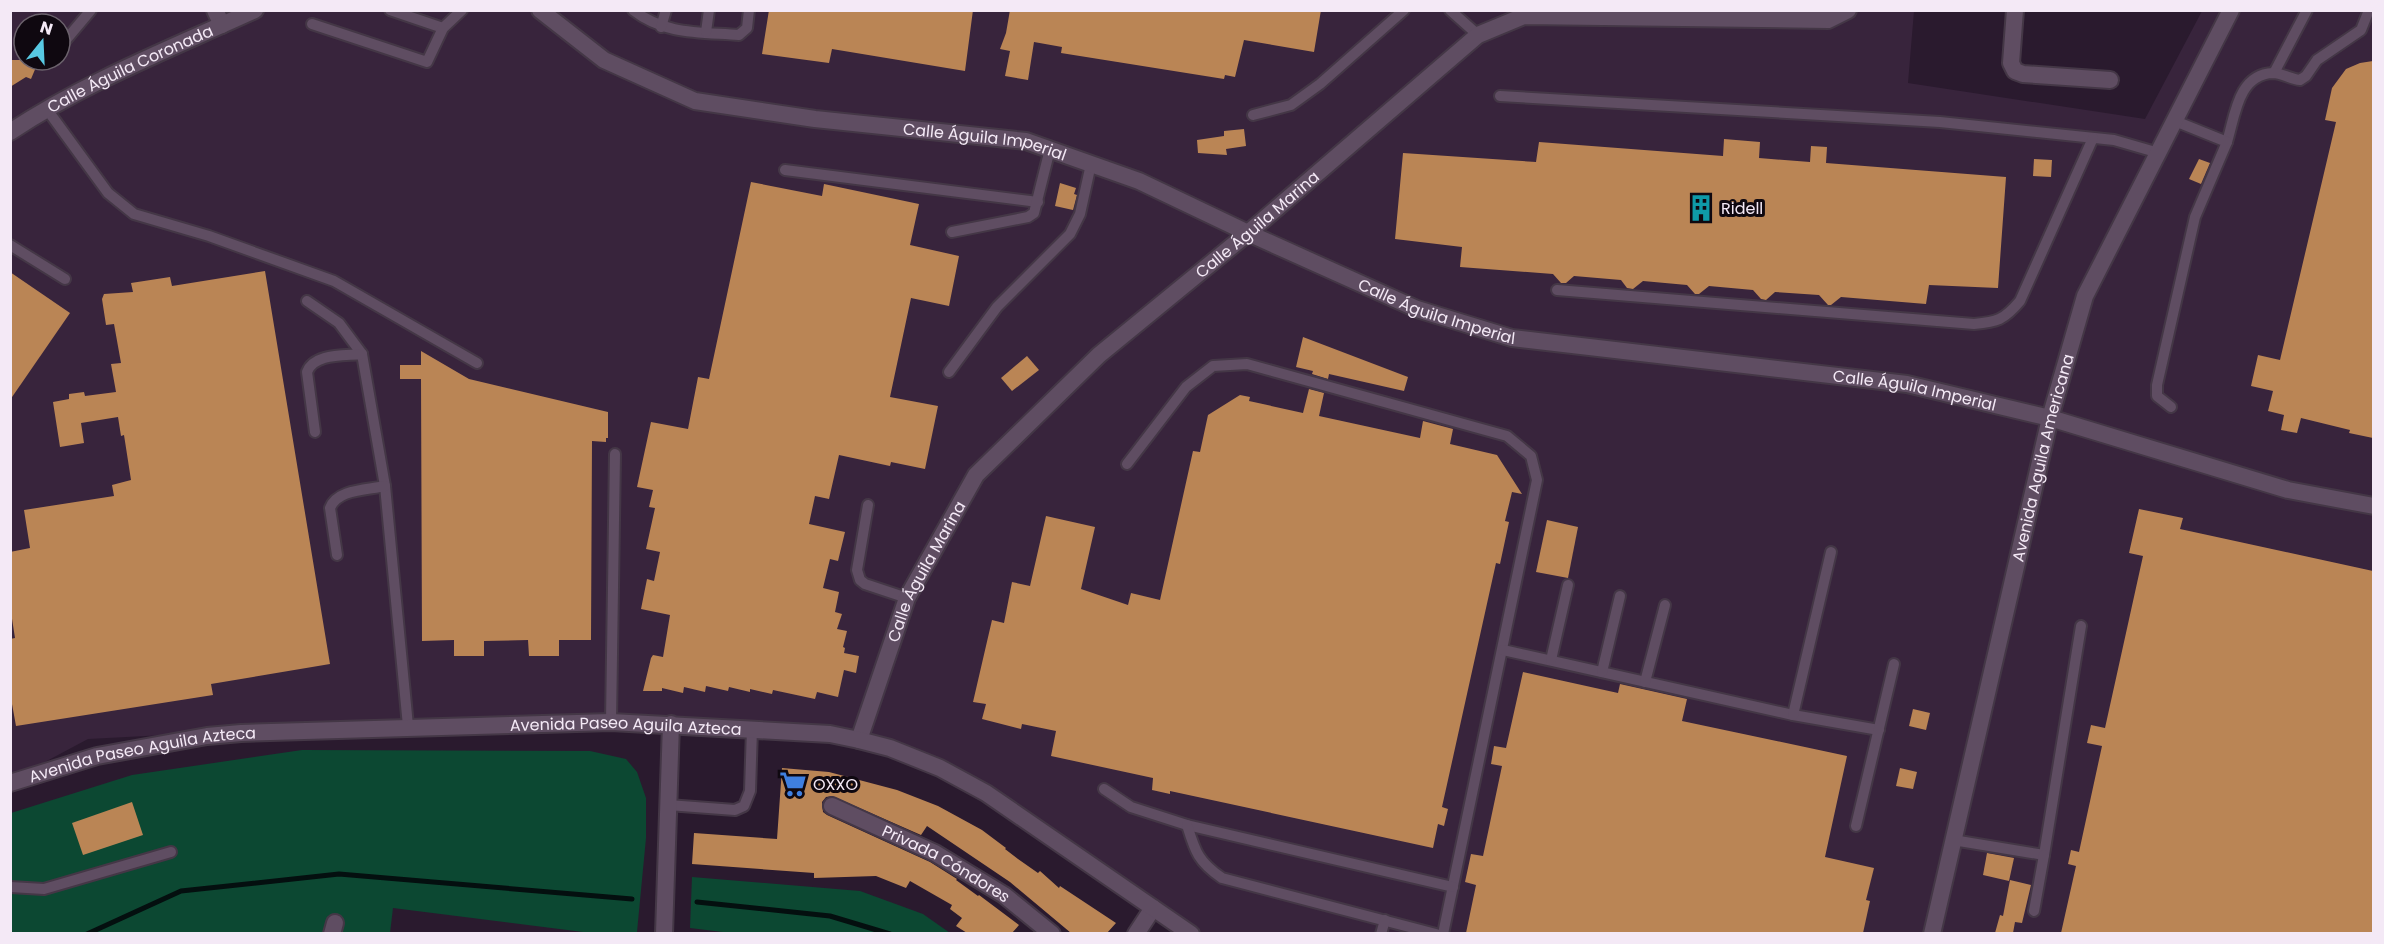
<svg xmlns="http://www.w3.org/2000/svg" width="2384" height="944" font-family="Poppins,sans-serif">
  <style>
    .built { fill: #38243c; fill-rule: evenodd }
    .green { fill: #0c4832 }
    .lines { fill: none; stroke-linecap: round; stroke-linejoin: round }
    .stream { stroke: #040f0f; stroke-width: 5 }
    .building { fill: #ba8555 }
    .service-casing { stroke: #443746; stroke-width: 14 }
    .minor-casing { stroke: #443746; stroke-width: 20 }
    .tertiary-casing { stroke: #443746; stroke-width: 20 }
    .secondary-casing { stroke: #443746; stroke-width: 20 }
    .service { stroke: #5f4d62; stroke-width: 10 }
    .minor { stroke: #5f4d62; stroke-width: 16 }
    .tertiary { stroke: #5f4d62; stroke-width: 16 }
    .secondary { stroke: #5f4d62; stroke-width: 16 }
    .labels { text-anchor: middle; stroke-width: 6; stroke-linejoin: round; paint-order: stroke }
    .street-label { font-size: 16px; fill: #f4e9f6; stroke: #0f0810 }
    .poi-label { font-size: 16px; fill: #f4e9f6; stroke: #0f0810; text-anchor: start }
  </style>
  <rect width="100%" height="100%" fill="#2a1a2e"/>
  <path class="built" d="M11,11H1914L1908,83L2145,119L2202,11H2373V933H1196L946,771L865,742L612,723L242,731L88,739L11,780ZM24,24H60V60H24Z"/>
  <g class="green">
    <polygon points="302,750 590,751 626,759 637,772 646,798 646,838 637,932 634,933 591,933 393,908 390,933 11,934 11,813 132,775"/>
    <polygon points="692,877 860,891 923,914 950,933 739,934 690,928"/>
  </g>
  <g class="lines">
    <g class="stream">
      <polyline points="697,902 830,916 890,934"/>
      <polyline points="87,934 181,891 339,874 632,899"/>
    </g>
  </g>
  <g class="building">
    <polygon points="769,10 973,10 965,71 832,49 829,63 762,54"/>
    <polygon points="1010,10 1321,10 1314,52 1244,40 1235,77 1225,75 1224,79 1061,53 1062,47 1034,42 1028,80 1005,76 1010,51 1000,49 1006,33"/>
    <polygon points="10,60 39,60 31,79 26,77 10,87"/>
    <polygon points="2373,61 2373,438 2349,433 2350,430 2301,418 2297,433 2281,430 2284,415 2268,411 2273,391 2251,386 2258,355 2280,360 2336,122 2325,120 2332,88 2346,69 2360,63"/>
    <polygon points="1244,129 1246,146 1226,149 1227,155 1198,153 1197,140 1224,136 1224,131"/>
    <polygon points="1724,139 1760,142 1759,158 1810,162 1811,146 1827,147 1826,163 2006,177 1998,288 1929,285 1926,304 1841,297 1831,305 1828,305 1819,295 1775,292 1766,300 1761,299 1753,290 1709,286 1699,294 1695,294 1687,285 1643,281 1633,289 1627,288 1621,280 1574,276 1566,283 1561,283 1553,274 1460,267 1462,247 1395,239 1403,153 1536,162 1539,142 1723,156"/>
    <polygon points="2034,159 2052,160 2051,177 2033,176"/>
    <polygon points="2199,159 2210,163 2201,184 2189,179"/>
    <polygon points="751,182 822,196 824,184 919,204 910,245 959,256 949,306 911,298 890,397 938,406 925,469 891,462 890,466 839,455 829,499 815,496 809,524 845,532 838,561 830,559 823,588 839,592 835,612 842,614 837,629 847,631 843,647 845,648 844,653 859,656 856,673 844,670 838,697 817,692 815,699 773,690 772,694 750,689 750,692 729,687 728,691 706,686 705,692 684,687 683,693 662,688 662,691 643,691 651,658 653,655 663,657 670,615 641,609 647,579 654,581 660,552 646,549 655,508 649,507 653,490 637,487 651,422 688,429 698,377 709,379"/>
    <polygon points="1060,183 1076,188 1074,194 1077,195 1073,210 1055,206"/>
    <polygon points="265,271 330,664 211,684 213,695 16,726 10,693 10,639 15,638 10,606 10,552 30,548 24,510 114,496 112,485 131,480 124,435 121,436 118,417 81,423 84,443 60,447 53,402 69,399 69,394 84,392 85,396 116,392 111,364 121,363 114,324 106,325 102,299 104,294 133,292 131,283 170,277 172,286"/>
    <polygon points="10,272 70,313 10,400"/>
    <polygon points="1303,337 1408,377 1404,391 1329,374 1328,379 1312,374 1313,371 1296,367"/>
    <polygon points="421,351 469,379 608,412 608,438 606,438 606,442 592,441 591,640 559,640 559,656 529,656 528,640 484,641 484,656 454,656 454,640 422,641 421,379 400,379 400,365 421,365"/>
    <polygon points="1027,356 1039,370 1012,391 1001,378"/>
    <polygon points="1309,389 1324,393 1319,416 1420,438 1423,421 1453,429 1450,444 1497,455 1522,494 1512,492 1505,521 1509,522 1500,564 1496,563 1442,807 1448,809 1444,826 1438,824 1433,848 1170,791 1170,794 1152,790 1153,778 1051,756 1056,731 1022,724 1021,729 982,719 986,704 973,702 992,620 1004,623 1012,582 1030,586 1046,516 1095,527 1081,589 1128,605 1131,593 1160,600 1193,451 1200,452 1208,415 1240,395 1250,397 1249,401 1303,413"/>
    <polygon points="2139,509 2183,518 2180,529 2373,571 2373,933 2061,933 2076,866 2068,864 2071,850 2079,852 2102,746 2087,743 2091,725 2105,728 2143,556 2129,553"/>
    <polygon points="1547,520 1578,527 1568,578 1536,572"/>
    <polygon points="1523,672 1618,693 1620,684 1687,699 1682,721 1847,756 1825,857 1874,868 1866,900 1870,901 1863,933 1466,933 1476,885 1465,882 1471,854 1483,856 1502,766 1491,764 1494,746 1506,748"/>
    <polygon points="1913,709 1930,713 1926,730 1909,726"/>
    <polygon points="782,768 829,772 897,790 938,806 982,830 1006,848 1005,849 1018,859 1038,873 1040,871 1059,888 1060,886 1116,923 1107,933 1071,933 1010,882 927,826 921,835 832,796 826,797 822,802 823,812 827,815 930,862 957,879 956,880 978,896 979,895 1019,925 1012,933 967,933 956,926 962,918 950,909 952,905 910,881 906,888 876,876 814,878 814,873 692,864 694,833 777,839"/>
    <polygon points="1900,768 1917,772 1913,789 1896,786"/>
    <polygon points="132,802 143,835 83,855 72,823"/>
    <polygon points="1987,853 2014,858 2009,881 1983,875"/>
    <polygon points="2010,880 2031,885 2022,923 2015,922 2013,933 1995,933 2000,915 2003,916"/>
  </g>
  <g class="lines">
    <defs>
      <g id="service">
        <polyline points="390,10 443,28"/>
        <path d="M633,10C665,35 700,32 739,35L747,28L749,10"/>
        <polyline points="1450,10 1478,35"/>
        <polyline points="312,24 427,62 443,28 462,10"/>
        <polyline points="661,27 666,10"/>
        <polyline points="706,32 709,10"/>
        <polyline points="65,41 91,10"/>
        <polyline points="2274,73 2307,10"/>
        <polyline points="1500,96 1940,122 2114,140 2159,153"/>
        <polyline points="46,108 108,193 134,214 209,236 334,281 477,363"/>
        <polyline points="1253,115 1291,105 1320,84 1404,10"/>
        <path d="M2227,142C2235,116 2238,74 2273,73C2281,73 2291,79 2300,80L2306,76L2317,60L2361,30L2369,10"/>
        <polyline points="785,170 1038,202"/>
        <polyline points="952,232 1028,217 1034,213 1050,149"/>
        <polyline points="10,245 65,279"/>
        <path d="M1557,290L1974,324C1997,322 2004,320 2020,301L2093,138"/>
        <polyline points="307,301 339,323 362,354 385,486 408,726"/>
        <polyline points="949,372 997,307 1070,234 1080,214 1091,164"/>
        <polyline points="2171,407 2157,396 2157,385 2195,217 2227,142 2175,121"/>
        <path d="M315,432L307,372C314,353 344,356 362,354"/>
        <polyline points="1127,464 1186,387 1213,366 1247,364 1507,436 1531,456 1537,480 1443,934"/>
        <polyline points="868,505 857,570 860,580 865,584 907,598"/>
        <path d="M337,555L330,508C337,489 367,490 385,486"/>
        <polyline points="1503,650 1793,715 1879,730"/>
        <polyline points="1551,660 1568,585"/>
        <polyline points="1602,672 1620,596"/>
        <polyline points="1645,682 1665,605"/>
        <polyline points="1793,715 1831,552"/>
        <polyline points="611,722 615,454"/>
        <polyline points="1104,789 1131,807 1187,825 1453,887"/>
        <polyline points="668,805 735,810 744,806 750,791 752,729"/>
        <path d="M1187,825C1195,851 1198,862 1222,878L1436,934"/>
        <polyline points="1856,826 1894,664"/>
        <polyline points="1953,840 2044,855 2081,626"/>
        <polyline points="10,887 44,889 171,852"/>
        <polyline points="2034,911 2044,855"/>
        <polyline points="1381,934 1385,920"/>
      </g>
      <g id="minor">
        <polyline points="215,10 222,25"/>
        <polyline points="2015,10 2011,63 2015,71 2023,74 2110,80"/>
        <path id="s1" d="M832,806L935,853L1004,895L1052,934"/>
        <polyline points="332,934 335,923"/>
        <polyline points="1136,934 1153,908"/>
      </g>
      <g id="tertiary">
        <path id="s2" d="M540,10L604,60L695,101L815,119L1026,141L1139,181L1248,233L1417,309L1512,338L1907,384L2050,418L2288,490L2374,506"/>
        <path id="s3" d="M10,132C87,81 172,48 255,10"/>
        <path id="s4" d="M859,740L907,598L976,475L1099,355L1248,233L1478,35L1524,16L1828,20L1848,10"/>
        <polyline points="664,934 671,724"/>
      </g>
      <g id="secondary">
        <path id="s5" d="M10,783L97,756L207,736L241,733L611,722L830,734L859,740L890,748L940,768L986,793L1191,934"/>
        <path id="s6" d="M1932,934L2050,418L2085,296L2231,10"/>
      </g>
    </defs>
    <use href="#service" class="service-casing"/>
    <use href="#minor" class="minor-casing"/>
    <use href="#tertiary" class="tertiary-casing"/>
    <use href="#secondary" class="secondary-casing"/>
    <use href="#service" class="service"/>
    <use href="#minor" class="minor"/>
    <use href="#tertiary" class="tertiary"/>
    <use href="#secondary" class="secondary"/>
  </g>
  <defs>
    <symbol id="building-bare" viewBox="-9 -9 18 18"><path d="M-4-6H4V6H1V3H-1V6H-4ZM-2.5-4.3h1.7v1.8h-1.7ZM.8-4.3h1.7v1.8H.8ZM-2.5-1h1.7V.8h-1.7ZM.8-1h1.7V.8H.8Z" fill="#0f9aa8" stroke="#0f0810" stroke-width="2.5" paint-order="stroke"/></symbol>
    <symbol id="supermarket-bare" viewBox="-9 -9 18 18"><path d="M-6-5.5h2.5l.6 2H6L4.5 2H-2.5L-4.4-4H-6ZM-1.5 3.2a1.3 1.3 0 1 0 .1 0ZM3 3.2a1.3 1.3 0 1 0 .1 0Z" fill="#3f7fe0" stroke="#0f0810" stroke-width="2.5" paint-order="stroke"/></symbol>
  </defs>
  <g fill-rule="evenodd">
    <use href="#building-bare" x="1682" y="189" width="38" height="38"/>
    <use href="#supermarket-bare" x="774" y="765" width="38" height="38"/>
  </g>
  <g class="labels">
    <g class="street-label">
      <text dy="6" stroke="none"><textPath href="#s3" startOffset="136">Calle Águila Coronada</textPath></text>
      <text dy="6" stroke="none"><textPath href="#s2" startOffset="474">Calle Águila Imperial</textPath></text>
      <text dy="6" stroke="none"><textPath href="#s4" startOffset="668">Calle Águila Marina</textPath></text>
      <text dy="6" stroke="none"><textPath href="#s2" startOffset="960">Calle Águila Imperial</textPath></text>
      <text dy="6" stroke="none"><textPath href="#s2" startOffset="1446">Calle Águila Imperial</textPath></text>
      <text dy="6" stroke="none"><textPath href="#s6" startOffset="489">Avenida Aguila Americana</textPath></text>
      <text dy="6" stroke="none"><textPath href="#s4" startOffset="182">Calle Águila Marina</textPath></text>
      <text dy="6" stroke="none"><textPath href="#s5" startOffset="622">Avenida Paseo Aguila Azteca</textPath></text>
      <text dy="6" stroke="none"><textPath href="#s5" startOffset="136">Avenida Paseo Aguila Azteca</textPath></text>
      <text dy="6" stroke="none"><textPath href="#s1" startOffset="128">Privada Cóndores</textPath></text>
    </g>
    <g class="poi-label">
      <text x="1721" y="214">Ridell</text>
      <text x="813" y="790">OXXO</text>
    </g>
  </g>
  <rect width="2384" height="944" fill="none" stroke="#f4e9f6" stroke-width="24"/>
  <g transform="translate(42 42) rotate(18)"><circle r="28" fill="#0f0810" stroke="#6b626c" stroke-width="1.5"/>
  <path d="M0-4.5L10 22L0 15L-10 22Z" fill="#58c9e3"/>
  <text y="-9" font-size="16" font-weight="bold" text-anchor="middle" fill="#f4e9f6">N</text>
  </g>
</svg>
